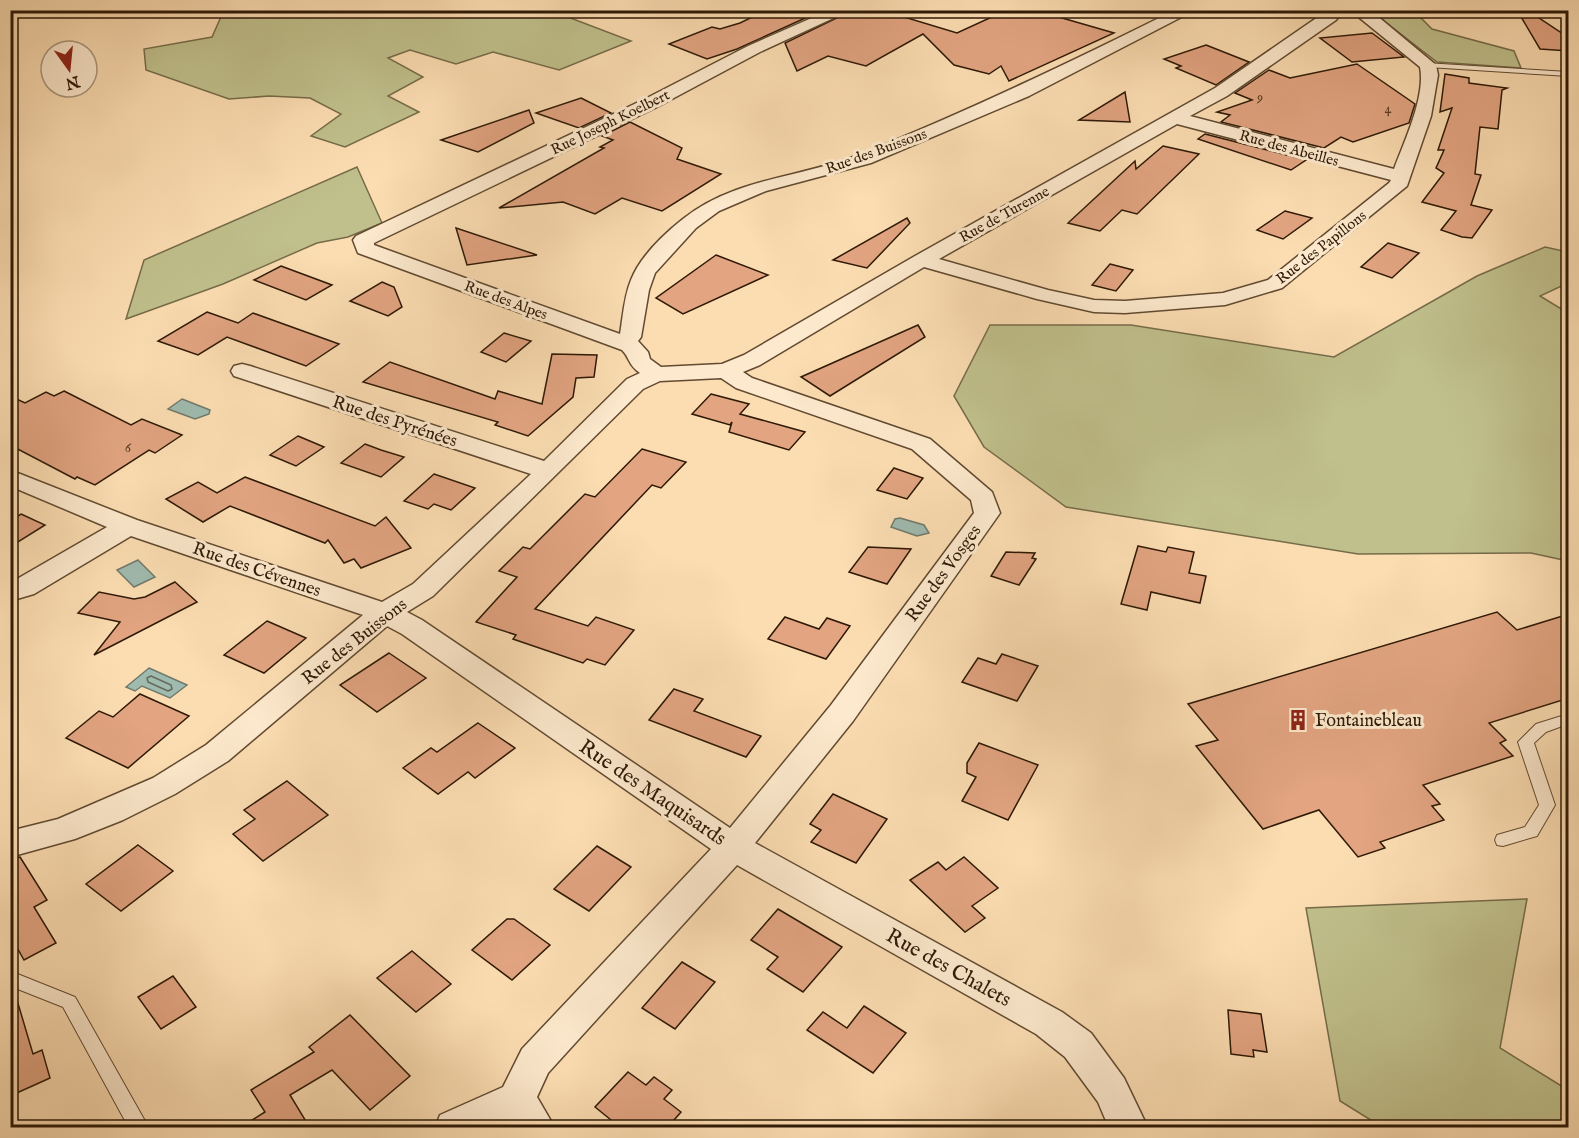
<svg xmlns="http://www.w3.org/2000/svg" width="1579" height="1138" font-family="'IM FELL English',serif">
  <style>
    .green { fill: #c0c08c; stroke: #766c49; stroke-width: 1.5 }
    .water { fill: #9fbbb0; stroke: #717a6c; stroke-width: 1.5 }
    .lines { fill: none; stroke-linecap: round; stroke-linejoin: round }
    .shore { stroke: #666a5b; stroke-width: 1.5 }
    .building { fill: #e2a481; stroke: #2d1906; stroke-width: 1.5 }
    .service-casing { stroke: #614a31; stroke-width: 2 }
    .minor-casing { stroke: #614a31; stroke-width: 3 }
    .service { fill: #fde9cd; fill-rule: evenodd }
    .minor { fill: #fde9cd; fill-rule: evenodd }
    .labels { text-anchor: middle; stroke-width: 6; stroke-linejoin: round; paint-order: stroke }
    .far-number-label { font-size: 14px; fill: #5a3c25 }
    .far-street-label { font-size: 15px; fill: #2d1906; stroke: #fde9cd }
    .number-label { font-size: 15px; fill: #5a3c25 }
    .street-label { font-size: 18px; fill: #2d1906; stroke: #fde9cd }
    .poi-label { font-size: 18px; fill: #2d1906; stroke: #fde9cd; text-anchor: start }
    .near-street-label { font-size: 21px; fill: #2d1906; stroke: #fde9cd }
  </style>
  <rect width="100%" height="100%" fill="#fcddb2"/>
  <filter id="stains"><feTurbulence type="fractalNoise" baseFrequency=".00333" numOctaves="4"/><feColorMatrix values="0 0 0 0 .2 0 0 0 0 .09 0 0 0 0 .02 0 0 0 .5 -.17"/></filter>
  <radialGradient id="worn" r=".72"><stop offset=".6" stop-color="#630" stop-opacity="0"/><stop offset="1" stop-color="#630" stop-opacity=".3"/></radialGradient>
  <g class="green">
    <polygon points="224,10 568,11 560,14 631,41 559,70 493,52 456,64 410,50 388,58 423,77 388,96 419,112 345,147 311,136 341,114 310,98 269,96 229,99 146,70 144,49 212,37"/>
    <polygon points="1371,11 1414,11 1432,29 1514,51 1521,68 1437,62"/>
    <polygon points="357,167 382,223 348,237 317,243 223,284 126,319 144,260"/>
    <polygon points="1545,247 1568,252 1568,283 1540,296 1568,313 1568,561 1531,553 1358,554 1066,507 984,447 954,396 990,325 1131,325 1334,357 1477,276"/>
    <polygon points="1527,899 1500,1048 1568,1090 1568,1127 1382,1127 1340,1101 1306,908"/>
  </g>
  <g class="water">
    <polygon points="182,399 210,410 209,414 195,419 168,409"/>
    <polygon points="900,518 924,525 929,533 917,536 891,527 895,519"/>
    <polygon points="138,560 155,577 134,587 117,570"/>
    <polygon points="149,668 187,685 170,698 142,686 135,691 126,687"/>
  </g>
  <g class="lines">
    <polygon class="shore" points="151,676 171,685 172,689 168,691 148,682 147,678"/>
  </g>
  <g class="building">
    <polygon points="767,10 823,10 737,49 707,59 669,44 712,27 720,29 740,23"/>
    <polygon points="853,10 881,10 957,33 1007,10 1038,11 1114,33 1009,81 1001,66 989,74 954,65 923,34 866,66 828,56 797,71 785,43"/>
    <polygon points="1517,10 1527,10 1569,38 1569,51 1540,49"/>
    <polygon points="1372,33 1404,57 1352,62 1320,38"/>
    <polygon points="1206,45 1249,62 1216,85 1176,68 1181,66 1164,59"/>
    <polygon points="1357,64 1415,104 1409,123 1353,142 1341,137 1324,148 1221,122 1230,115 1217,112 1252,100 1235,93 1269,70 1290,78"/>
    <polygon points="1445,74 1469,78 1469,83 1507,88 1502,90 1498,129 1480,127 1475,174 1481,175 1471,205 1492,210 1472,238 1462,237 1441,230 1456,211 1422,202 1444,173 1436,168 1444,150 1438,150 1452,108 1440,112"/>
    <polygon points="1125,92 1130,122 1079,120"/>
    <polygon points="581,98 611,113 579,128 536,113"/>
    <polygon points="529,110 534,123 478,152 441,140"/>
    <polygon points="630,122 682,148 677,159 721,174 662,211 622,198 595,214 563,202 499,208 604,148 600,147 613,140 602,136"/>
    <polygon points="1205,134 1306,160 1291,170 1198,139"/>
    <polygon points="1163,146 1199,154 1137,214 1122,210 1100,231 1068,223 1135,161 1136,169"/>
    <polygon points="1285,211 1312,218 1283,239 1257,230"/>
    <polygon points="907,218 910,223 867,268 833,260"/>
    <polygon points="456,228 537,255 467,265"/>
    <polygon points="1388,243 1419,253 1392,278 1361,267"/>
    <polygon points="716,255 768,275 683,314 656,298"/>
    <polygon points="1110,264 1133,270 1116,291 1092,285"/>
    <polygon points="281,266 289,269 332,285 306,300 254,280"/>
    <polygon points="382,282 394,287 402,307 388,316 350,301"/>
    <polygon points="207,312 238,323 253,313 339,344 306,366 227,337 198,355 158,341"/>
    <polygon points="918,325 925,337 830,396 801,377"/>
    <polygon points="504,333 531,341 506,362 481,352"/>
    <polygon points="552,354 597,355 594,377 576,378 573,397 528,436 495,425 498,422 363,382 390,362 495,399 498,391 542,404"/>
    <polygon points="64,391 131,425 142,419 182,435 155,453 149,450 95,485 77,477 75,479 10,445 10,396 25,403 46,392 54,396"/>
    <polygon points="711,394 749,404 740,414 805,432 789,450 729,432 732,422 730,425 692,414"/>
    <polygon points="298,436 324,447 296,466 270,455"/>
    <polygon points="365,444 381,450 404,457 381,477 341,463"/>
    <polygon points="642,449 686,462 661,488 652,485 535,609 588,626 596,617 634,630 605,665 587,659 583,663 513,639 516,635 476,622 517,577 499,571 523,547 530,549 585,494 595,497"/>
    <polygon points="894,468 923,478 907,499 877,490"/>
    <polygon points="434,474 475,488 451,510 434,504 428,509 404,501"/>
    <polygon points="245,477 375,526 386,517 411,548 361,568 354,559 344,563 328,540 325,543 230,506 203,522 166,499 198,482 217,493"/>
    <polygon points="21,514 45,525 10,547 10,521"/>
    <polygon points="1138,546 1166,552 1168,547 1194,552 1189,573 1206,576 1200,603 1151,592 1147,610 1121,604"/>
    <polygon points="868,547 911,549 887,584 849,572"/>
    <polygon points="1006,552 1035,553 1032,558 1036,559 1019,585 991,576"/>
    <polygon points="175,582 197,602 94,655 120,622 78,613 99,592 134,599 145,597"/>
    <polygon points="1497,612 1517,630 1569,614 1569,698 1489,723 1506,740 1500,743 1513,756 1423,785 1440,804 1432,806 1444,820 1380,842 1385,848 1358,857 1319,810 1263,829 1196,746 1218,740 1188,704"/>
    <polygon points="785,617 819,629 827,618 850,626 826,659 768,639"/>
    <polygon points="267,621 306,638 264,673 224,655"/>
    <polygon points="389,653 426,678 377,712 340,685"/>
    <polygon points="1002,654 1038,666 1017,701 962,682 978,658 996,664"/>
    <polygon points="674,689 703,699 694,711 761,736 746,757 649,720"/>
    <polygon points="140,694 189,716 128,768 66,738 99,711 113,717"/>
    <polygon points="478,723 515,748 475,778 468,772 438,794 403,768 431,748 437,752"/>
    <polygon points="979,743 1038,765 1008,820 962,801 976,777 967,773 967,763"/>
    <polygon points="287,781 328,815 263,861 233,834 255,819 244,810"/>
    <polygon points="833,794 887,819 856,863 811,842 821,830 810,824"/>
    <polygon points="138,845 173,871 121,911 86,884"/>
    <polygon points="597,846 631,867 589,911 554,889"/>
    <polygon points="20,857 47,900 34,907 56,943 24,960 10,935 10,859"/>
    <polygon points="964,857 998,888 972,906 985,918 965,932 910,880 938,862 946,870"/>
    <polygon points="778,909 842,947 803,992 767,969 778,957 751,940"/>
    <polygon points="507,919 514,919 550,945 512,980 472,950"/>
    <polygon points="412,951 451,984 416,1012 377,978"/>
    <polygon points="682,962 715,982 675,1029 642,1008"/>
    <polygon points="173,976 196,1007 161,1029 138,997"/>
    <polygon points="10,1000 17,1000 33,1054 42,1050 50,1078 10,1096"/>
    <polygon points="864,1006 906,1033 873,1073 807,1030 823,1012 847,1028"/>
    <polygon points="1228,1010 1261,1014 1267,1052 1253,1050 1254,1057 1231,1054"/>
    <polygon points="350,1015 410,1076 370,1110 332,1070 290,1095 310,1128 239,1128 265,1112 251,1090 314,1052 309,1047"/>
    <polygon points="628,1072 646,1085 654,1077 672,1090 664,1099 681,1112 667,1128 621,1128 595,1107"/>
  </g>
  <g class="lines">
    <defs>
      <g id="service">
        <polygon points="1425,63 1568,72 1568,76 1428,67 1424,65"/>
        <polygon points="1568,714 1568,724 1546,732 1534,743 1555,805 1537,836 1503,846 1497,845 1495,840 1497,835 1525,827 1539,805 1518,742 1536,724"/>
        <polygon points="10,971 75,997 149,1128 129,1128 63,1007 10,986"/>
      </g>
      <path id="minor" d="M830,10H851L760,52L657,107L374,243V245L620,334C623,316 624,297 631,280C640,257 664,234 683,219C735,177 802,178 861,154C969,111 1071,62 1175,10H1195L1029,96L871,163L766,191L719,211L696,228L655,273L649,290L641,337L638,341L648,352L650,359L661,367L722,364L744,355L915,256L1215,88L1328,10H1344L1336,20L1227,96L1190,116L1394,169C1404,142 1426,96 1420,67L1350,10H1370L1436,65L1438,75L1431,116L1407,186L1282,288L1225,305L1125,313L1094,312L1037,299L924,267L760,365L743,372L752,378L930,439L992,492L1000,513L853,721L755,843L1062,1012L1091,1033L1124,1078L1148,1128H1109L1098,1102L1065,1057L1036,1034L737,865L548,1073L537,1097L555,1128H514L510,1121L496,1128H435L440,1115L503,1087L522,1049L711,849L402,634L387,626L228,761L175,794L123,820L75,839L10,857V831L58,819L153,778L206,745L363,615L131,536L34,594L10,601V583L107,527L10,486V470L137,520L382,602L413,584L531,474L234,376L231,371L234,366L242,364L250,366L544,461L627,379L640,373C628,365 630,358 622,350L358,253L353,240L356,236L645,99L748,46ZM1177,124L1391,180L1389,183L1268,280L1223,293L1125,301L1094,300L1048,290L939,259ZM721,378L736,388L912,449L971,500L974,513L831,705L730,828L422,620L407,612L433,596L643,389L660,381Z"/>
    </defs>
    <use href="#service" class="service-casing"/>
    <use href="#minor" class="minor-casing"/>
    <use href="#service" class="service"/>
    <use href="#minor" class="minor"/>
  </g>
  <defs>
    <symbol id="building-bare" viewBox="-9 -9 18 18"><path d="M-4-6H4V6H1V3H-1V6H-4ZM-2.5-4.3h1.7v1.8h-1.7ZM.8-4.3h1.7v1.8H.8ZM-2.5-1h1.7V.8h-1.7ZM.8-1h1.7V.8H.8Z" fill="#8f2418" stroke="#fde9cd" stroke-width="2.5" paint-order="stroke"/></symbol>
  </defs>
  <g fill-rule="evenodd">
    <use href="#building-bare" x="1283" y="705" width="30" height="30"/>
  </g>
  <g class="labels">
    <g class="far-number-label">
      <text x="1260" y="102">9</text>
      <text x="1388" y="113">4</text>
    </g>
    <g class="far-street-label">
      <text transform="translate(610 122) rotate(-26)" y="5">Rue Joseph Koelbert</text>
      <text transform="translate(1289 148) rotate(15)" y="5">Rue des Abeilles</text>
      <text transform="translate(876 151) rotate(-20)" y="5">Rue des Buissons</text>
      <text transform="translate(1004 214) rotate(-29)" y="5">Rue de Turenne</text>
      <text transform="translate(1321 247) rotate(-38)" y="5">Rue des Papillons</text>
      <text transform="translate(506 300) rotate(20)" y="5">Rue des Alpes</text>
    </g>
    <g class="number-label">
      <text x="128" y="452">6</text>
    </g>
    <g class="street-label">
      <text transform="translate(395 421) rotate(18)" y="6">Rue des Pyrénées</text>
      <text transform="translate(257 569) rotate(19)" y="6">Rue des Cévennes</text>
      <text transform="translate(943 573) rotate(-54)" y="6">Rue des Vosges</text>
      <text transform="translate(354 641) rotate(-38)" y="6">Rue des Buissons</text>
    </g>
    <g class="poi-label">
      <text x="1315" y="726">Fontainebleau</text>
    </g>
    <g class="near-street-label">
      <text transform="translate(653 792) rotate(34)" y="7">Rue des Maquisards</text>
      <text transform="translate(949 967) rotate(29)" y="7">Rue des Chalets</text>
    </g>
  </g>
  <rect width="1579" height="1138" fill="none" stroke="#fcddb2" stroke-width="36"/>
  <rect x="12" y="12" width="1555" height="1114" fill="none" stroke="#2d1906" stroke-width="3"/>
  <rect x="18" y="18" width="1543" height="1102" fill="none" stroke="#2d1906" stroke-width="1.5"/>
  <g transform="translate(69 69) rotate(165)"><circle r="28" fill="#fde9cd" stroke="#aa967d" stroke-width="1.5"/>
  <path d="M0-4.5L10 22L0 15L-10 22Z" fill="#8f2418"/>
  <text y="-9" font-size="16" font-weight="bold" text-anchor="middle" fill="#2d1906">N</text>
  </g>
  <rect width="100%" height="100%" filter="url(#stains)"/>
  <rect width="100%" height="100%" fill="url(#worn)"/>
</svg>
